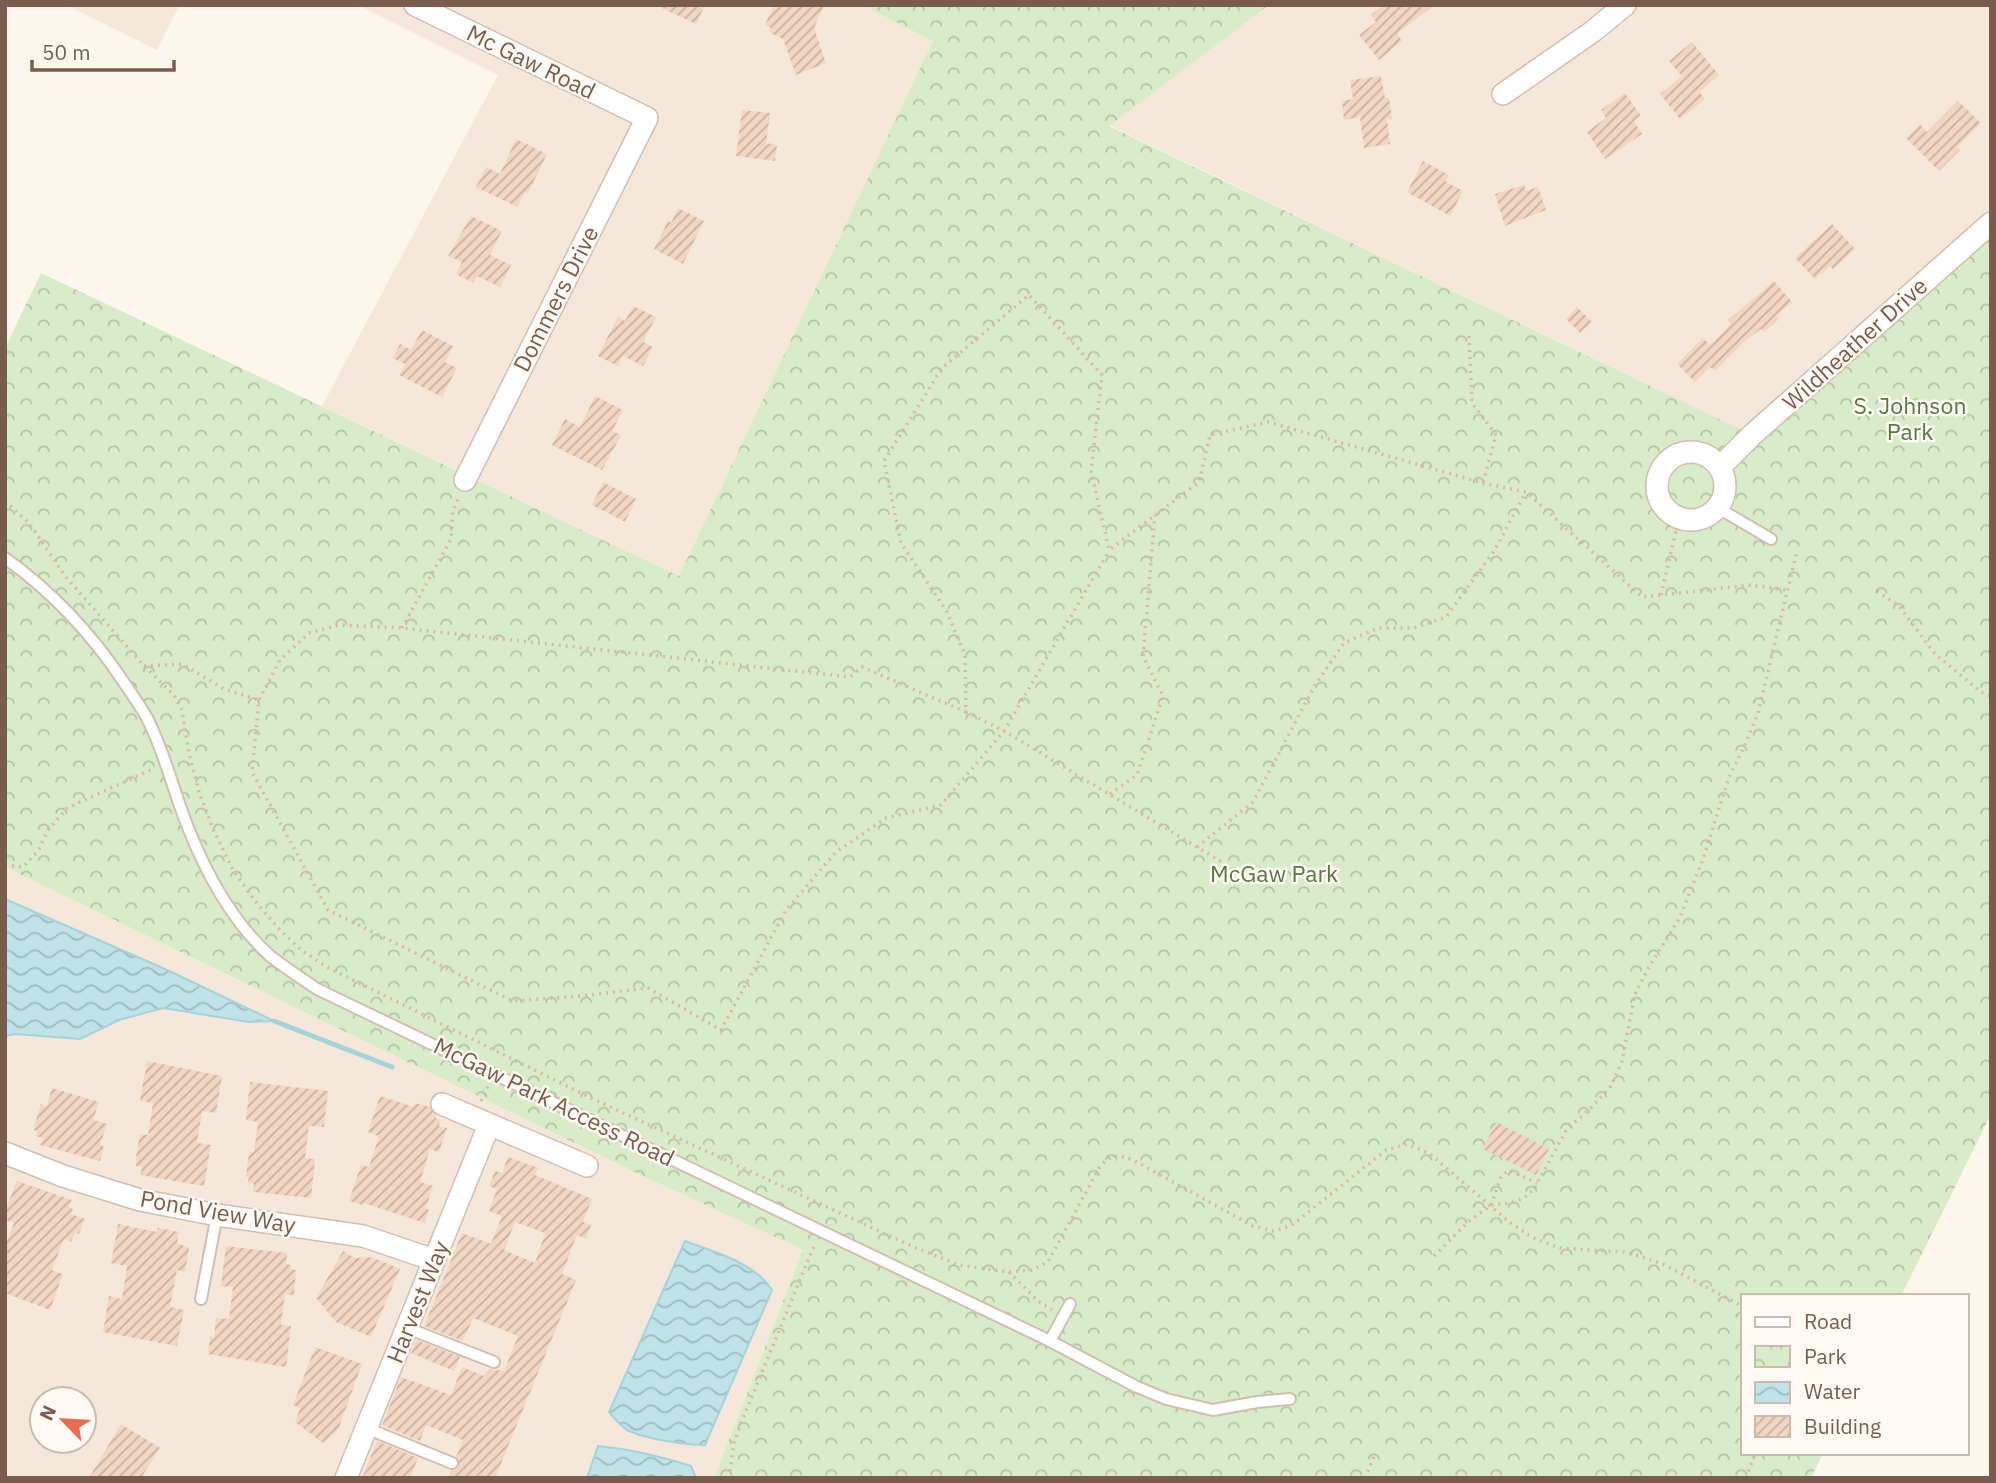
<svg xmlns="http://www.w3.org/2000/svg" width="1996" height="1483" font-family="'IBM Plex Sans',sans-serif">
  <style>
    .residential { fill: #f5e8da; fill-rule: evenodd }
    .park { fill: url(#park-crowns) }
    .water { fill: url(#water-waves); stroke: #a5d3da; stroke-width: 2 }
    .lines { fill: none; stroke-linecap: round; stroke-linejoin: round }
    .stream { stroke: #a5d3da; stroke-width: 5 }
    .building { fill: url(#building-hatch); fill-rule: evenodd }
    .lane-casing { stroke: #d1beb0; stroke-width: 14 }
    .street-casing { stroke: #d1beb0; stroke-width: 24 }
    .path { stroke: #d9b8a5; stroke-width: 3.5; stroke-dasharray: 2 5; stroke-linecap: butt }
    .lane { stroke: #fff; stroke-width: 10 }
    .street { stroke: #fff; stroke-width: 21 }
    .labels { text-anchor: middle; stroke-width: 5; stroke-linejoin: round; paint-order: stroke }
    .street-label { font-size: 23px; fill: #7a5c4d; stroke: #fffaf3 }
    .park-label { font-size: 23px; fill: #537a41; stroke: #fffaf3 }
  </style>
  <defs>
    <pattern id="park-crowns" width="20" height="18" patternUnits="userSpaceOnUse" patternTransform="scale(1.75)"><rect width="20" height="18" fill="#d8ecc9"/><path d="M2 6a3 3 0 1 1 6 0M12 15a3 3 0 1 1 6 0" fill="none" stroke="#b4c2a5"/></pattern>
    <pattern id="water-waves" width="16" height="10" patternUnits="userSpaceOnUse" patternTransform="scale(1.75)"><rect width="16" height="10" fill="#bfe3e8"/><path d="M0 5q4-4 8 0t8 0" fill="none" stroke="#a0bbbe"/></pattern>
    <pattern id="building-hatch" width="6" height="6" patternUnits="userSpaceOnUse" patternTransform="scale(1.75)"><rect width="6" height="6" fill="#f3d5c3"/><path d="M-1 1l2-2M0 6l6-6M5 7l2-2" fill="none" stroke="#cab0a1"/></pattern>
  </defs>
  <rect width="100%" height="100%" fill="#fdf6ec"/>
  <g class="residential">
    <polygon points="66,5 179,5 157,50"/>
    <polygon points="358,5 863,5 934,40 679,576 322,406 498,75"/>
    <polygon points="1269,5 1991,5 1991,223 1752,435 1109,125"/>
    <path d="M5,867L647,1178L803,1250L714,1478H5ZM42,1399H84V1441H42Z"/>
  </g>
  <polygon class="park" points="863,5 1269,5 1109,126 1763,440 1991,237 1991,1114 1901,1296 1742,1296 1742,1453 1823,1453 1811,1478 714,1478 803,1250 647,1178 5,867 5,348 41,273 679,576 933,41"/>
  <g class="water">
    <polygon points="5,899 165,969 274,1021 249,1022 163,1008 119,1020 80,1039 15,1034 5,1036"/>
    <path d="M685,1241C715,1252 755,1263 772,1290L705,1445C685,1445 647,1439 629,1431C621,1427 615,1419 609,1412Z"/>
    <path d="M598,1446C630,1449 660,1456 691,1466L696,1478H587Z"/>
  </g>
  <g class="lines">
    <polyline class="stream" points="274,1021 392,1067"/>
  </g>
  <g class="building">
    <polygon points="656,5 705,5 696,24"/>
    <polygon points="774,5 824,5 814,28 826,63 796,75 783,39 769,32 771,28 765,25"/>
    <polygon points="1384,5 1434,5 1397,34 1402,41 1379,60 1359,35 1376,22 1371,15"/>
    <polygon points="1692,42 1719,75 1699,92 1705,99 1680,119 1660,94 1682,76 1669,61"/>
    <polygon points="1381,76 1385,98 1389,97 1392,119 1387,119 1390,144 1364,148 1360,117 1344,120 1342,101 1353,99 1350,80"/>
    <polygon points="1625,93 1641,116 1634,121 1642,134 1605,159 1587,132 1606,118 1601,110"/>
    <polygon points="1958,101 1981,123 1957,147 1960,150 1939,171 1906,138 1920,124 1927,132"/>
    <polygon points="742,110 770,113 766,143 777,145 775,161 736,156"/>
    <polygon points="516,139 547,154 528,193 525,192 517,207 476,187 486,167 500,174"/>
    <polygon points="1423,161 1449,175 1445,181 1463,191 1450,216 1407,192"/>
    <polygon points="1524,185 1526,191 1538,187 1546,210 1505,226 1495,194"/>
    <polygon points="678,208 704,221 683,264 654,249 668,221 671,223"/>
    <polygon points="471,216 502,231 490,255 511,265 500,287 477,276 473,283 456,274 462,262 448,256"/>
    <polygon points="1832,224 1855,249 1833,269 1830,266 1815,279 1795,258"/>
    <polygon points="1774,281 1792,302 1776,316 1779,319 1764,332 1761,329 1746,340 1715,371 1710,367 1695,382 1677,364 1703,338 1710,345 1731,324 1728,320"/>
    <polygon points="633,306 656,317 643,342 653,347 643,366 623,356 618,366 598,356 618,317 625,321"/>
    <polygon points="1577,307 1592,322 1580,333 1566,319"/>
    <polygon points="422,330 453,346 445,362 457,368 442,397 399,375 405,364 393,358 400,344 411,350"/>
    <polygon points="595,396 623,410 612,431 621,435 602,470 552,445 565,419 580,427"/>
    <polygon points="603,482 636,499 625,522 592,505"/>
    <polygon points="147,1061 222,1076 216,1113 202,1111 197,1143 211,1145 204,1186 140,1175 142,1167 136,1166 136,1157 140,1134 148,1135 153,1103 140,1101"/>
    <polygon points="250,1082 328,1091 324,1127 309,1126 305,1158 315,1159 311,1198 253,1192 254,1184 248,1183 249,1177 246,1177 249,1152 254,1152 258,1122 246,1120"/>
    <polygon points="52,1088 99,1102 93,1120 107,1124 100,1145 104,1147 100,1161 40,1145 43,1138 36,1136 38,1131 33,1130 41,1104 47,1106"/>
    <polygon points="380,1096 414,1107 415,1103 430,1107 436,1115 435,1118 441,1120 439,1126 447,1128 439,1152 430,1149 420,1182 433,1186 426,1208 429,1210 425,1223 364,1203 363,1205 349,1201 361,1165 369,1167 379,1136 368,1132"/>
    <polygon points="1496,1122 1549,1149 1536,1175 1483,1149"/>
    <path d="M508,1157L538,1168L535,1175L592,1199L583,1222L591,1225L586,1239L577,1235L562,1274L576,1280L495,1478H448L451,1471L456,1470L459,1465L456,1457L463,1440L426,1425L420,1441L382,1425L401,1377L451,1395L462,1367L484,1376L490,1369L504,1371L518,1336L473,1318L463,1341L424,1326L462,1233L491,1244L502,1216L489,1211L497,1189L489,1186L495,1171L502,1173ZM515,1222L545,1233L535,1263L504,1250Z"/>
    <polygon points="17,1181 72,1200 69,1207 73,1209 71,1214 85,1219 79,1234 75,1233 71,1242 64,1239 52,1270 63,1274 50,1310 5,1293 5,1246 14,1223 5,1220 5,1211"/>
    <polygon points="118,1224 157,1232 158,1228 179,1232 177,1243 189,1248 185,1272 177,1270 170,1307 184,1310 177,1346 103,1332 109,1296 122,1299 127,1266 111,1263"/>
    <polygon points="226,1246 287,1253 286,1264 291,1265 290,1269 296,1270 294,1295 285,1294 281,1325 291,1326 286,1367 208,1354 210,1337 214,1338 216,1318 229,1319 233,1287 221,1286"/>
    <polygon points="343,1251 355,1258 371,1257 400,1269 371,1337 336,1322 316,1298"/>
    <polygon points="416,1340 460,1357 454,1371 411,1353"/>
    <polygon points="315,1347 362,1364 338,1430 323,1443 295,1422 300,1408 293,1405"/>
    <polygon points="121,1424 160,1448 141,1478 89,1478"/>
    <polygon points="377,1441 418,1458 410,1478 362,1478"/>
  </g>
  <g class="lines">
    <defs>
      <g id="lane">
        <polyline points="1718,508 1771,539"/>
        <path d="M5,558C54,593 92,634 125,684C133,696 142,708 148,720C166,756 173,790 187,825C205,871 232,921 269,955C284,967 301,978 317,989L1050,1341L1135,1386L1166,1399L1213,1410L1257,1402L1290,1399"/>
        <polyline points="201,1299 217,1215"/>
        <polyline points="407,1328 494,1362"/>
        <polyline points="1050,1341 1070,1304"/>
        <polyline points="366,1428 452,1463"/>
      </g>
      <g id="street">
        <polyline points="415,5 647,118 465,480"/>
        <polyline points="1503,94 1592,32 1625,5"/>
        <circle cx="1691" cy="486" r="34"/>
        <polyline points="1720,467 1752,435 1991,223"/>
        <polyline points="442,1104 587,1166"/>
        <polyline points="5,1153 63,1176 140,1200 217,1215 363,1236 434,1260"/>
        <polyline points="346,1478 489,1125"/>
      </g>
    </defs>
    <use href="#lane" class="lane-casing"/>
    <use href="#street" class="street-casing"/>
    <g class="path">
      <polyline points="1469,336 1472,403 1496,435 1483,483"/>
      <path d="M5,501L29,523L65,576L144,666L174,695L182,710L189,753L199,792L213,829L233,870L255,901L279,929L301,950L327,967L591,1098L916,1248L959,1265L1009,1272L1032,1270L1048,1262L1099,1168C1110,1154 1118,1154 1133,1160L1253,1226L1273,1231L1291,1226L1386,1150L1407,1144L1429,1153L1508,1221L1531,1237L1560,1248L1624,1252L1639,1256L1663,1264L1742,1306"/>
      <polyline points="1877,591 1899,606 1935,654 1981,692 1991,696"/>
      <polyline points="1661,595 1679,518"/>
      <polyline points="402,628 451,539 453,511 458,499"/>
      <polyline points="144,666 182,664 224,689 259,700"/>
      <polyline points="966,712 1004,731 1109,551"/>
      <polyline points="1110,794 1137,775 1163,696 1143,656 1155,515"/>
      <polyline points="1197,847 1253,802 1315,685 1344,643 1378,628 1414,628 1446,617 1494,551 1526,492"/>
      <polyline points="5,865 23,867 38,851 48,830 67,808 155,768"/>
      <polyline points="1245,876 1004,731 941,805 886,818 836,852 786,910 721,1030 648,988 581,996 513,1001 328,910 252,772 259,700 280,660 309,633 339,625 402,628 850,677 862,667 966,712 965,655 947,612 901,543 884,461 942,368 1029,295 1102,375 1091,471 1109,550 1199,482 1210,435 1268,422 1483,483 1526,492 1642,597 1751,585 1787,590"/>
      <polyline points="481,1101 488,1086"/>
      <polyline points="1491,1205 1501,1177 1509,1170 1537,1183"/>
      <polyline points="1434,1256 1468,1222 1491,1205 1511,1203 1524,1198 1534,1189 1567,1129 1591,1108 1611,1086 1622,1061 1635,994 1649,967 1680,917 1703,859 1729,777 1744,747 1758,713 1797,551"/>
      <polyline points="1009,1272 1038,1301 1052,1310"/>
      <polyline points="729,1478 734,1443 741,1423 814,1246"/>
      <polyline points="1365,1478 1374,1456"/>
      <polyline points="1746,1478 1755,1453"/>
    </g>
    <use href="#lane" class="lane"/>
    <use href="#street" class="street"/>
  </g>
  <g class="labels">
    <g class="street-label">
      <text transform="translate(531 62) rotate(26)" y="8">Mc Gaw Road</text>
      <text transform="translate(556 299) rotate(-63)" y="8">Dommers Drive</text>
      <text transform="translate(1855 344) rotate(-42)" y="8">Wildheather Drive</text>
      <text transform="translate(554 1102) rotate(26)" y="8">McGaw Park Access Road</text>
      <text transform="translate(218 1212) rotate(10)" y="8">Pond View Way</text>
      <text transform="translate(418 1302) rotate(-68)" y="8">Harvest Way</text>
    </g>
    <g class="park-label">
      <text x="1910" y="414">S. Johnson<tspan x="1910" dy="26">Park</tspan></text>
      <text x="1274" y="882">McGaw Park</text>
    </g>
  </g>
  <rect width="1996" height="1483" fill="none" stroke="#7a5c4d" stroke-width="14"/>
  <rect x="1741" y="1294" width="228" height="161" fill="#fffaf3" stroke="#cabbb1" stroke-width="2"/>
  <rect x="1755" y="1317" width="35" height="10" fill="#ffffff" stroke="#cabbb1" stroke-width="2"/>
  <text x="1804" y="1329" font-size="21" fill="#7a5c4d">Road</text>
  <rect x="1755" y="1346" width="35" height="21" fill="url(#park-crowns)" stroke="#cabbb1" stroke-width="2"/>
  <text x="1804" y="1364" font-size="21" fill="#7a5c4d">Park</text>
  <rect x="1755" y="1382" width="35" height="21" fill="url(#water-waves)" stroke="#cabbb1" stroke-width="2"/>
  <text x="1804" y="1399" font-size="21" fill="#7a5c4d">Water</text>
  <rect x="1755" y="1416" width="35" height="21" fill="url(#building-hatch)" stroke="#cabbb1" stroke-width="2"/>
  <text x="1804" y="1434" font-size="21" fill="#7a5c4d">Building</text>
  <g transform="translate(63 1420) rotate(295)"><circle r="33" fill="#fffaf3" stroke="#cabbb1" stroke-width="2"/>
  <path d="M0-5L12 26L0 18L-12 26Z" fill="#e76f51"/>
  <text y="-10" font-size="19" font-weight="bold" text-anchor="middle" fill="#7a5c4d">N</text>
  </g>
  <path d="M32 60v10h142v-10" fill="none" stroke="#7a5c4d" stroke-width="3.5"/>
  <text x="42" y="60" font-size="21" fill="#7a5c4d" stroke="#fffaf3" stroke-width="5" paint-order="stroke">50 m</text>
</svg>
